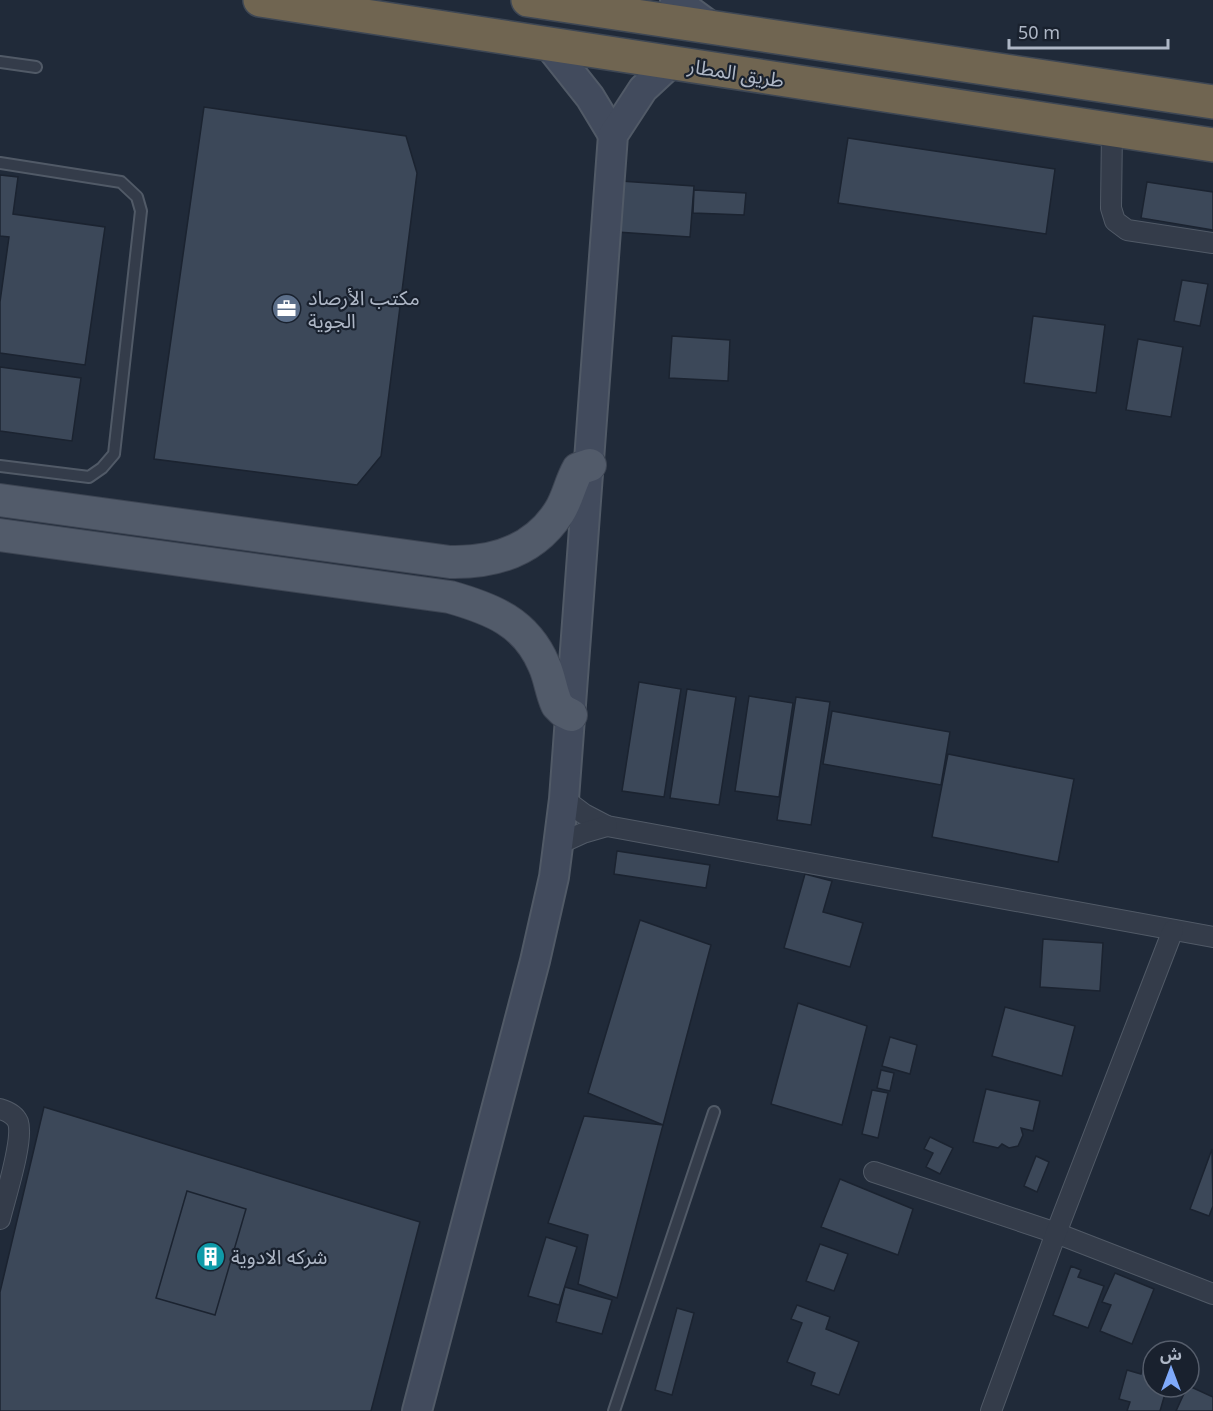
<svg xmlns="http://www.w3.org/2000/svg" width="1213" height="1411" font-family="'Noto Sans','Noto Sans Arabic',sans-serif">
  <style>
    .building { fill: #3c4859; stroke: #1b2330; stroke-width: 1.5 }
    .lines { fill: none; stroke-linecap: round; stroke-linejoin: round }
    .lane-casing { stroke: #515a67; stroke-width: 14 }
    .street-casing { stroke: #515a67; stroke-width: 22 }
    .secondary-casing { stroke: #515a67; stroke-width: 32 }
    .primary-casing { stroke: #3d4553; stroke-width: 34 }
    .highway-casing { stroke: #3e4754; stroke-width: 36 }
    .lane { stroke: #343c4a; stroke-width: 10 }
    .street { stroke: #343c4a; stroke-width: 20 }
    .secondary { stroke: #424b5d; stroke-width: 28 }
    .primary { stroke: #525b6a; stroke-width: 32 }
    .highway { stroke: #706551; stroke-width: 33 }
    .labels { text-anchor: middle; stroke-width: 4.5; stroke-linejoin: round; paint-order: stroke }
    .street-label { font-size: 20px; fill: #aeb7c6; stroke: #19212e }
    .poi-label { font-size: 20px; fill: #aeb7c6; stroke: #19212e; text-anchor: start }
  </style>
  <rect width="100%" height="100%" fill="#202a39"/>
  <g class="building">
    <polygon points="204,107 406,136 417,173 381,456 357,485 154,459"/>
    <polygon points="848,138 1055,169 1046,234 838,203"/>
    <polygon points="0,175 18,177 13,214 105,227 85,365 0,353 0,302 9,237 0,236"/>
    <polygon points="620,181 694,186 690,237 617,232"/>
    <polygon points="1147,182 1213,192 1213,230 1141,218"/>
    <polygon points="694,190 746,193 744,215 693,213"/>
    <polygon points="1182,280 1208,284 1200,326 1174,321"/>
    <polygon points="1033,316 1105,325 1096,393 1024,383"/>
    <polygon points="672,336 730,340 728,381 669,378"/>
    <polygon points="1138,339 1183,347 1171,417 1126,410"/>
    <polygon points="0,367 81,378 72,441 0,431"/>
    <polygon points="639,682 681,689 664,797 622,791"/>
    <polygon points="687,689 736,697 719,805 670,798"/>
    <polygon points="749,696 793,703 779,797 735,791"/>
    <polygon points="796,697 830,702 811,825 777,820"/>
    <polygon points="832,711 950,732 941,785 823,764"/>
    <polygon points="948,754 1074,779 1058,862 932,837"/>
    <polygon points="617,851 710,865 706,888 614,874"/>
    <polygon points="805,874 832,881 823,912 863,923 850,967 784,948"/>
    <polygon points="640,920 711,945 663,1125 588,1093"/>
    <polygon points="1043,939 1103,943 1100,991 1040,987"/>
    <polygon points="798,1003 867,1026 842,1125 771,1104"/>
    <polygon points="1005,1007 1075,1026 1062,1076 992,1056"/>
    <polygon points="890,1037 917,1045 910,1074 882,1066"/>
    <polygon points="881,1070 894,1073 890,1091 877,1088"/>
    <polygon points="986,1089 1040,1101 1033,1131 1021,1128 1023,1135 1018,1146 1009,1148 1002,1144 998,1148 973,1142"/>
    <polygon points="872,1090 888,1093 878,1138 862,1134"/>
    <polygon points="44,1107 420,1222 371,1411 0,1411 0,1292"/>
    <polygon points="584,1116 663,1125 617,1298 578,1284 588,1235 548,1223"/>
    <polygon points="930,1137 953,1148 940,1174 926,1167 933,1153 924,1149"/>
    <polygon points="1212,1149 1213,1206 1209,1216 1190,1209"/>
    <polygon points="1036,1156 1049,1162 1037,1192 1024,1186"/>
    <polygon points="840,1179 913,1209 898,1255 821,1227"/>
    <polygon points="187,1191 246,1209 215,1315 156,1298"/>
    <polygon points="546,1237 577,1247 559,1305 528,1296"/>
    <polygon points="820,1244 848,1254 834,1291 806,1281"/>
    <polygon points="1071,1266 1081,1270 1078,1277 1104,1286 1088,1328 1053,1315"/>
    <polygon points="1115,1273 1154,1289 1132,1344 1100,1331 1111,1305 1102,1302"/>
    <polygon points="565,1287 612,1300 602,1334 556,1322"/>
    <polygon points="797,1305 830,1317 826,1329 859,1342 839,1395 811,1385 815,1373 787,1362 802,1323 791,1319"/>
    <polygon points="677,1308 694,1313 672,1395 655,1390"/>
    <polygon points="1144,1362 1153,1365 1153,1387 1167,1387 1160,1411 1127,1411 1130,1402 1119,1399 1127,1370 1141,1374"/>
    <polygon points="1189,1386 1213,1397 1213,1411 1176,1411 1187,1387"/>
  </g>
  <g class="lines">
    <defs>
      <g id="lane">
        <polyline points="0,62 36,67"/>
        <polyline points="0,163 121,182 137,197 141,211 114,454 102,468 89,477 0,466"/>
        <polyline points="614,1411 714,1112"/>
      </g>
      <g id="street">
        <polyline points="1112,130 1111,208 1115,221 1127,230 1213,243"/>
        <polyline points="564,799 584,814 607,826 1213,937"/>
        <polyline points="559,844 583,833 607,826"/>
        <path d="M0,1109C7,1111 15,1115 18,1122C24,1140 5,1198 0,1219"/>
        <polyline points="874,1172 1056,1233 1213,1294"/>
        <polyline points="991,1411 1056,1233 1173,930"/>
      </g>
      <g id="secondary">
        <polyline points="675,0 713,28"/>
        <polyline points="548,44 590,97 613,135"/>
        <polyline points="417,1411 535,961 554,877 564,799 613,135 643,89 671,63"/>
      </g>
      <g id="primary">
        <path d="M0,500L450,562C494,563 534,551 559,512C568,498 570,483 578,469L590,465"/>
        <path d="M0,535L450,597C492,609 526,622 544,665C550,678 551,692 557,705L563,711L571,715"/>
      </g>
      <g id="highway">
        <polyline points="260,0 1213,145"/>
        <polyline points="528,0 1213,102"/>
      </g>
    </defs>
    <use href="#lane" class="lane-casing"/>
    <use href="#street" class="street-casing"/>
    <use href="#secondary" class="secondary-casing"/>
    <use href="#primary" class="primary-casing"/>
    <use href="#highway" class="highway-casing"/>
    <use href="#lane" class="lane"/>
    <use href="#street" class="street"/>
    <use href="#secondary" class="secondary"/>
    <use href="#primary" class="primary"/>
    <use href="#highway" class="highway"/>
  </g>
  <defs>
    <symbol id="office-disc" viewBox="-11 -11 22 22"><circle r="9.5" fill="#5c6f8a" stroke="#19212e"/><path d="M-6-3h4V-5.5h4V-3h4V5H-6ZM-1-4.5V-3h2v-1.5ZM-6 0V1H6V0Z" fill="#fff"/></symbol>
    <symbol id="building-disc" viewBox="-11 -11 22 22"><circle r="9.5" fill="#0f9aa8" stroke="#19212e"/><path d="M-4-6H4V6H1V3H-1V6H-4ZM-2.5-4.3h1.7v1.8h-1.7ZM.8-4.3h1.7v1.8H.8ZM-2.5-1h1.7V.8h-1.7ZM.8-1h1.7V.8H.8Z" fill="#fff"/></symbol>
  </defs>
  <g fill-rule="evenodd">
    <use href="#office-disc" x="270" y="292" width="33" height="33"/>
    <use href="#building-disc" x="194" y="1240" width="33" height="33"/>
  </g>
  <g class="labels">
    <g class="street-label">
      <text transform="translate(736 73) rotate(9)" y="7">طريق المطار</text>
    </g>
    <g class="poi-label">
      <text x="308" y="305">مكتب الأرصاد<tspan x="308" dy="23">الجوية</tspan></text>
      <text x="231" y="1264">شركه الادوية</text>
    </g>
  </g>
  <g transform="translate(1171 1369)"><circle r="28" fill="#19212e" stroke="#555d6b" stroke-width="1.5"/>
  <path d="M0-4.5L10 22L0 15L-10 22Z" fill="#7faafb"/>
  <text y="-9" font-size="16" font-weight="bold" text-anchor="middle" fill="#aeb7c6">ش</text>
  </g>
  <path d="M1009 39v9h159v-9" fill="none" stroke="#aeb7c6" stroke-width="3"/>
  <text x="1018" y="39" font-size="18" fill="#aeb7c6" stroke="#19212e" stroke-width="4.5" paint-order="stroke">50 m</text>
</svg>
